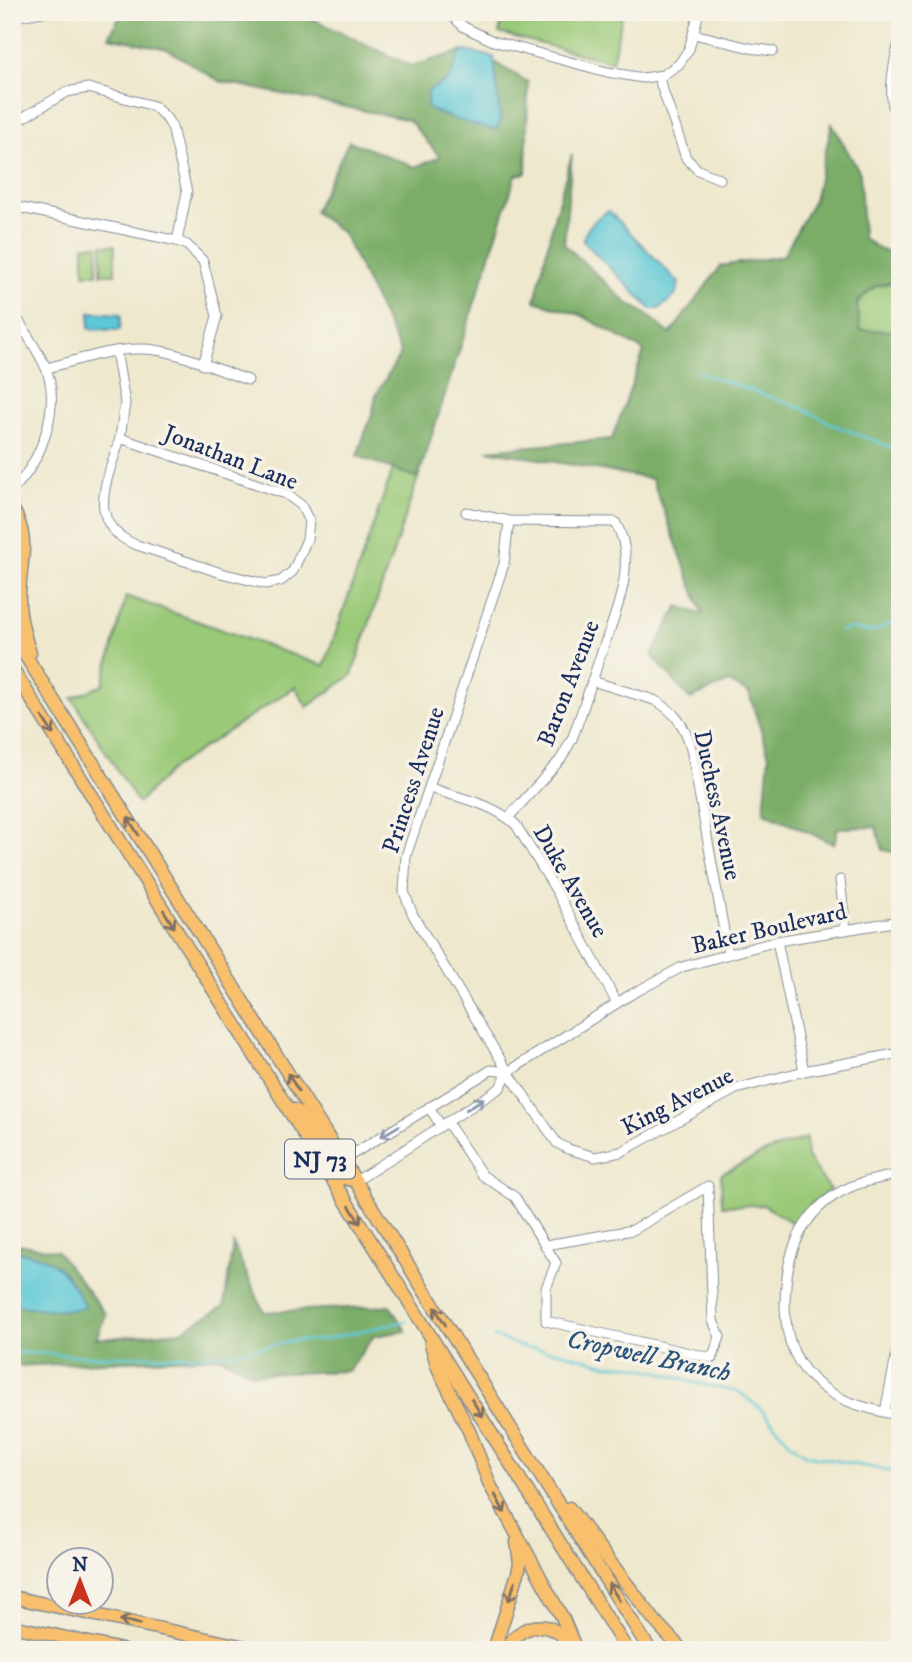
<svg xmlns="http://www.w3.org/2000/svg" width="912" height="1662" font-family="'IM FELL DW Pica',serif">
  <style>
    .green { fill: #9ac977; stroke: #5a7c6a; stroke-width: 2 }
    .forest { fill: #7bad68; stroke: #4b6e63; stroke-width: 2 }
    .water { fill: #5cc8d6; stroke: #3c7c9a; stroke-width: 2 }
    .lines { fill: none; stroke-linecap: round; stroke-linejoin: round }
    .stream { stroke: #5cc8d6; stroke-width: 2.5 }
    .minor-casing { stroke: #848c96; stroke-width: 11 }
    .highway-casing { stroke: #848c96; stroke-width: 15 }
    .minor { stroke: #fff; stroke-width: 9 }
    .highway { stroke: #f8bf6c; stroke-width: 12 }
    .oneway { stroke: #7e7064 }
    .oneway2 { stroke: #8d97ae }
    .labels { text-anchor: middle; stroke-width: 7; stroke-linejoin: round; paint-order: stroke }
    .shield { fill: #f7f3e8; stroke: #5d6a87; stroke-width: 2 }
    .shield-label { font-size: 23px; font-weight: bold; fill: #1b2f5e }
    .street-label { font-size: 24px; fill: #1b2f5e; stroke: #f7f3e8 }
    .water-label { font-size: 26px; font-style: italic; fill: #2b557c; stroke: #f7f3e8 }
  </style>
  <rect width="100%" height="100%" fill="#f7f3e8"/>
  <filter id="ink" filterUnits="userSpaceOnUse"><feTurbulence type="fractalNoise" baseFrequency=".0143" numOctaves="2"/><feDisplacementMap in="SourceGraphic" scale="14" xChannelSelector="R" yChannelSelector="G"/><feConvolveMatrix kernelMatrix="1 2 1 2 8 2 1 2 1" color-interpolation-filters="sRGB"/></filter>
  <filter id="wash" filterUnits="userSpaceOnUse"><feTurbulence type="fractalNoise" baseFrequency=".00686" numOctaves="4" result="noise"/><feDisplacementMap in="SourceGraphic" scale="28" xChannelSelector="R" yChannelSelector="G"/><feGaussianBlur stdDeviation="1.57" result="paint"/><feColorMatrix in="noise" values="0 0 0 0 0 0 0 0 0 0 0 0 0 0 0 0 0 1.4 0 .05"/><feComposite in="paint" operator="in"/></filter>
  <g filter="url(#wash)">
    <rect width="100%" height="100%" fill="#eee8cd"/>
    <g class="green">
      <polygon points="504,12 623,12 612,62 499,33"/>
      <polygon points="84,245 98,245 97,274 84,274"/>
      <polygon points="102,245 115,245 115,274 101,274"/>
      <polygon points="896,281 900,286 900,331 859,330 857,302 874,287"/>
      <polygon points="393,469 418,478 352,675 307,707 295,687 174,767 138,803 72,698 103,685 126,596 324,666"/>
      <polygon points="806,1138 807,1157 830,1190 814,1202 796,1225 763,1205 722,1206 721,1174 768,1151"/>
    </g>
    <g class="forest">
      <polygon points="122,12 298,12 411,66 463,51 484,56 528,82 526,173 516,175 418,478 357,456 373,411 376,395 401,353 343,233 314,212 349,141 415,167 440,157 409,120 219,81 167,49 109,37"/>
      <polygon points="832,124 860,173 863,238 881,250 900,256 900,286 896,281 874,287 857,303 860,330 900,331 900,854 883,850 876,827 838,828 834,844 764,812 769,756 749,693 729,682 690,699 652,655 678,606 703,615 652,479 487,450 612,439 644,351 581,315 535,301 555,214 572,154 564,244 626,302 646,314 670,334 721,266 783,256 814,200"/>
      <polygon points="12,1243 57,1251 106,1315 96,1338 110,1338 181,1331 224,1306 233,1244 264,1312 390,1306 406,1331 374,1336 348,1371 253,1374 221,1357 12,1366"/>
    </g>
    <g class="water">
      <path d="M466,51L494,57L500,120L497,129C487,130 432,113 427,107L428,91C435,87 443,84 448,79C458,70 452,56 466,51Z"/>
      <path d="M609,211L679,283L675,296L659,309H651L583,241C584,230 598,215 609,211Z"/>
      <polygon points="90,312 121,314 120,330 89,329"/>
      <path d="M12,1252C55,1254 67,1272 85,1307C68,1314 32,1307 12,1305Z"/>
    </g>
    <g class="lines">
      <g class="stream">
        <polyline points="698,372 804,409 834,425 900,451"/>
        <path d="M840,632C858,624 859,634 873,631C882,630 890,622 900,620"/>
        <polyline points="493,1336 523,1347 560,1352 607,1365 627,1365 660,1372 695,1383 739,1392 760,1408 791,1444 806,1455 900,1473"/>
        <polyline points="12,1352 88,1356 188,1356 234,1353 292,1341 321,1340 406,1321"/>
      </g>
    </g>
  </g>
  <g filter="url(#ink)">
    <g class="lines">
      <defs>
        <g id="minor">
          <polyline points="448,12 464,27 493,41 607,72 643,78 663,75 679,64 689,49 699,12"/>
          <polyline points="12,17 42,12"/>
          <polyline points="694,34 750,48 773,51"/>
          <path d="M900,37C893,69 885,97 900,128"/>
          <polyline points="658,76 686,158 698,170 720,179"/>
          <polyline points="12,124 67,92 88,88 154,106 167,119 172,127 187,192 177,241"/>
          <polyline points="12,206 177,241 187,245 203,261 217,316 203,365"/>
          <path d="M12,310C23,329 36,347 45,366C62,404 42,463 12,490"/>
          <polyline points="116,351 125,403 120,438"/>
          <path d="M46,368C77,361 110,348 143,349C178,350 214,369 248,380"/>
          <path d="M120,438L286,494L301,505L309,521L307,539L293,571L281,581L266,584L221,573L134,544C83,522 109,477 120,438Z"/>
          <path d="M466,512L509,521L615,522C640,562 614,617 600,657C591,685 582,712 572,739L561,759L508,818"/>
          <polyline points="509,521 504,564 406,856 404,892 413,915 508,1072 557,1143 568,1149 595,1157 621,1152 736,1089 804,1071 900,1053"/>
          <path d="M592,681L654,700C675,711 685,726 691,748L728,953"/>
          <path d="M430,788C459,798 493,803 516,825L557,892L617,1003"/>
          <polyline points="840,880 846,930"/>
          <polyline points="777,941 804,1071"/>
          <polyline points="429,1107 441,1126"/>
          <polyline points="447,1122 482,1175 515,1197 556,1263 546,1288 546,1321 712,1358 720,1337 713,1321 708,1186 633,1230 546,1245"/>
          <polyline points="343,1160 491,1070 508,1072"/>
          <path d="M900,1174C886,1177 871,1180 858,1184C803,1204 785,1251 785,1305C785,1336 794,1365 820,1385C843,1404 871,1409 900,1416"/>
          <polyline points="896,1175 900,1208"/>
          <polyline points="356,1181 500,1088 508,1072 630,995 682,967 777,941 900,921"/>
          <polyline points="885,1412 900,1337"/>
        </g>
        <g id="highway">
          <path d="M12,508C32,541 19,563 19,599C19,617 24,635 30,653"/>
          <polyline points="12,634 650,1650"/>
          <polyline points="12,668 627,1650"/>
          <polyline points="289,1111 295,1110 302,1115 339,1173 344,1178 356,1181"/>
          <polyline points="431,1344 438,1368 469,1431 490,1485 563,1619 576,1650"/>
          <polyline points="569,1508 655,1621 682,1650"/>
          <polyline points="12,1597 259,1650"/>
          <polyline points="12,1626 122,1650"/>
          <polyline points="494,1650 518,1573 520,1563 517,1542"/>
          <path d="M507,1650C518,1622 553,1618 569,1644"/>
        </g>
      </defs>
      <use href="#minor" class="minor-casing"/>
      <use href="#highway" class="highway-casing"/>
      <use href="#minor" class="minor"/>
      <use href="#highway" class="highway"/>
    </g>
    <defs><path id="oneway-shaft" d="M-6 0H5M1.5-3L5.5 0L1.5 3" fill="none" stroke-width="1.6" stroke-linecap="round" stroke-linejoin="round" transform="scale(1.75)"/></defs>
    <g class="oneway">
      <use href="#oneway-shaft" transform="translate(48 726) rotate(58)"/>
      <use href="#oneway-shaft" transform="translate(133 826) rotate(-122)"/>
      <use href="#oneway-shaft" transform="translate(169 919) rotate(58)"/>
      <use href="#oneway-shaft" transform="translate(293 1082) rotate(-122)"/>
      <use href="#oneway-shaft" transform="translate(355 1215) rotate(58)"/>
      <use href="#oneway-shaft" transform="translate(440 1316) rotate(-122)"/>
      <use href="#oneway-shaft" transform="translate(477 1408) rotate(58)"/>
      <use href="#oneway-shaft" transform="translate(500 1504) rotate(62)"/>
      <use href="#oneway-shaft" transform="translate(512 1591) rotate(108)"/>
      <use href="#oneway-shaft" transform="translate(614 1592) rotate(-122)"/>
      <use href="#oneway-shaft" transform="translate(130 1622) rotate(-168)"/>
    </g>
    <g class="oneway2">
      <use href="#oneway-shaft" transform="translate(475 1104) rotate(-33)"/>
      <use href="#oneway-shaft" transform="translate(390 1131) rotate(149)"/>
    </g>
  </g>
  <g class="labels">
    <rect class="shield" x="285" y="1139.5" width="70" height="39" rx="5"/>
    <g class="shield-label">
      <text x="320" y="1167">NJ 73</text>
    </g>
    <g class="street-label">
      <text transform="translate(231 457) rotate(21)" y="8">Jonathan Lane</text>
      <text transform="translate(568 683) rotate(-69)" y="8">Baron Avenue</text>
      <text transform="translate(413 780) rotate(-72)" y="8">Princess Avenue</text>
      <text transform="translate(718 805) rotate(78)" y="8">Duchess Avenue</text>
      <text transform="translate(571 881) rotate(60)" y="8">Duke Avenue</text>
      <text transform="translate(769 928) rotate(-13)" y="8">Baker Boulevard</text>
      <text transform="translate(677 1101) rotate(-27)" y="8">King Avenue</text>
    </g>
    <g class="water-label">
      <text transform="translate(649 1355) rotate(12)" y="9">Cropwell Branch</text>
    </g>
  </g>
  <rect width="912" height="1662" fill="none" stroke="#f7f3e8" stroke-width="42"/>
  <g transform="translate(80 1581)"><circle r="33" fill="#f7f3e8" stroke="#9fa5b1" stroke-width="2"/>
  <path d="M0-5L12 26L0 18L-12 26Z" fill="#c8321e"/>
  <text y="-10" font-size="19" font-weight="bold" text-anchor="middle" fill="#1b2f5e">N</text>
  </g>
</svg>
